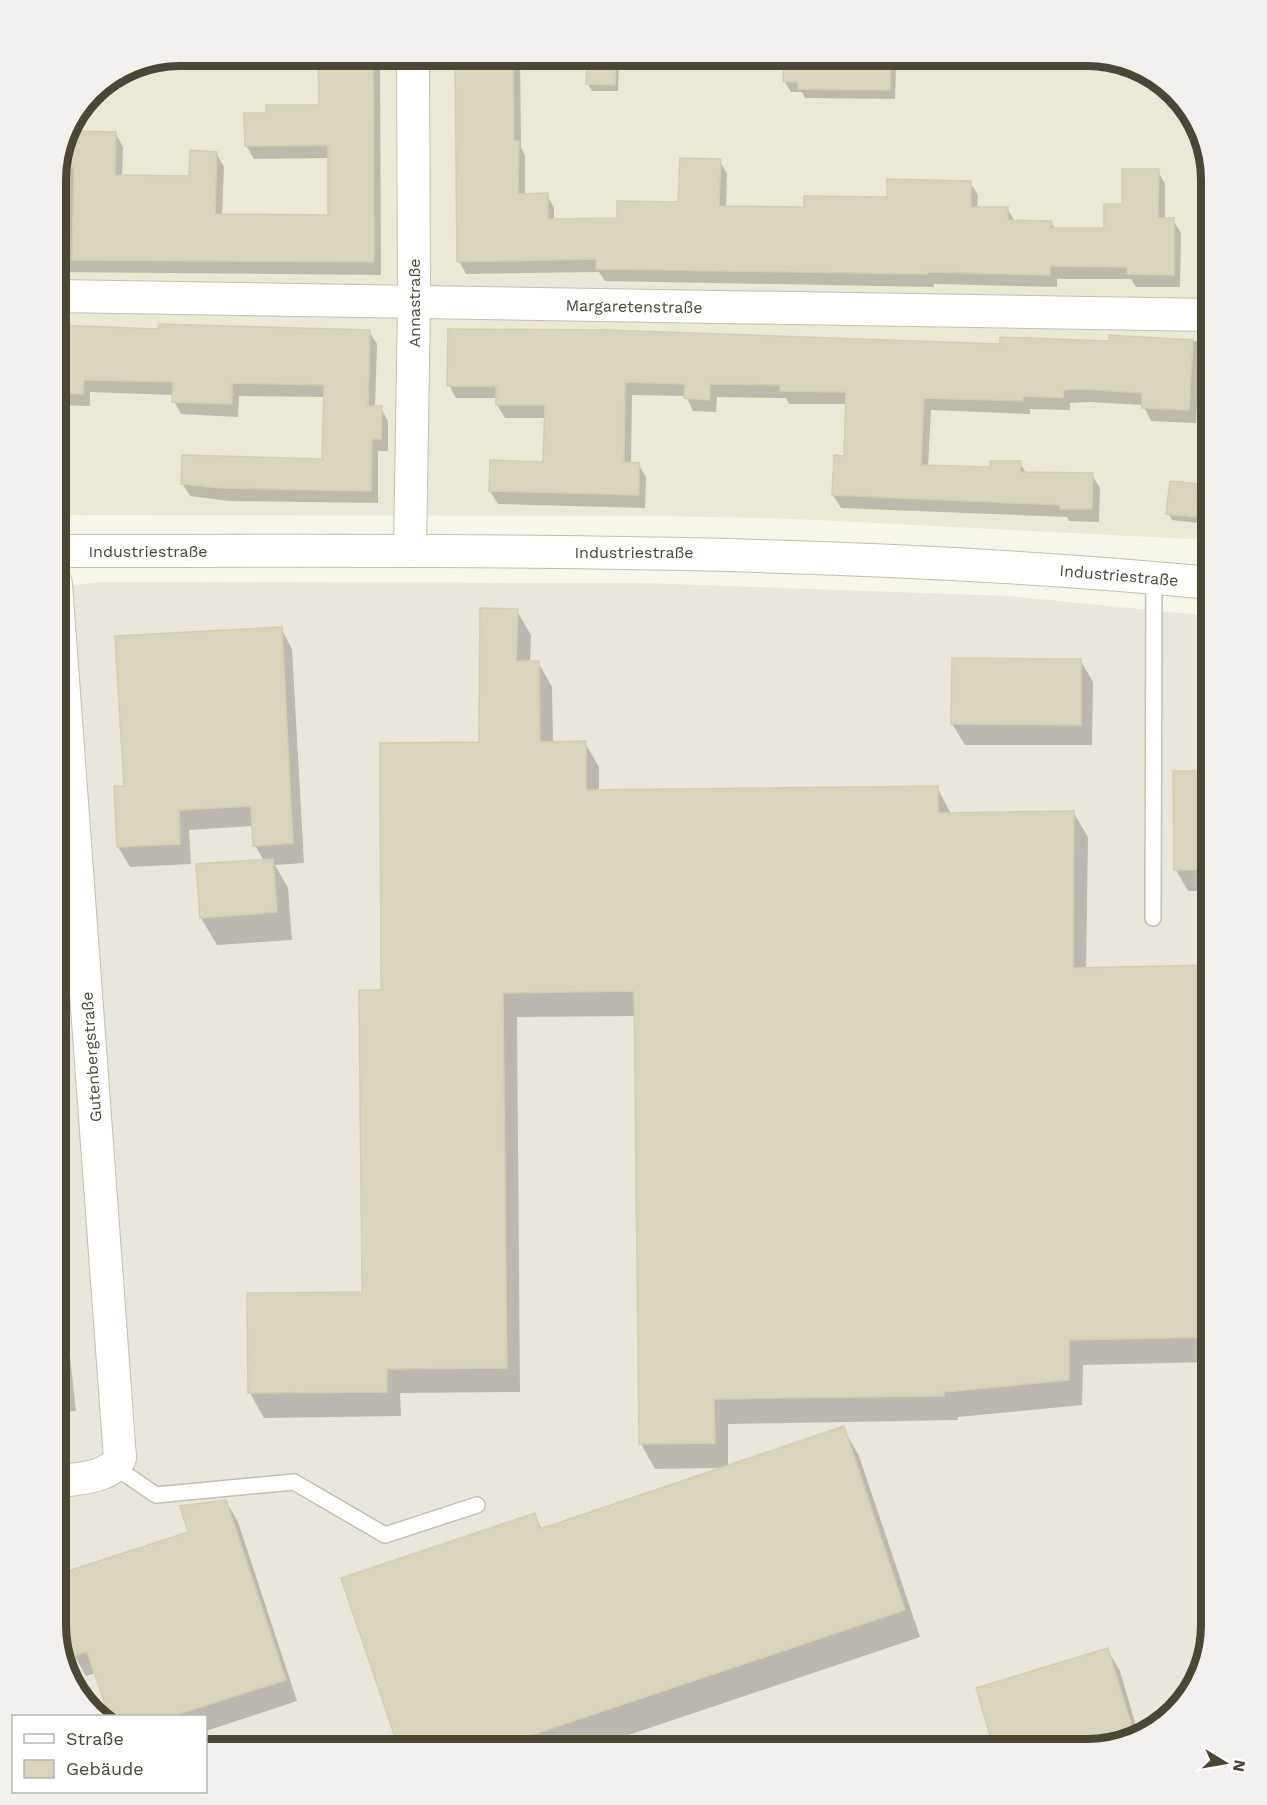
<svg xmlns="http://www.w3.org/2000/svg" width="1267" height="1805" font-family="'Work Sans',sans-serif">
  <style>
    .residential { fill: #eae9d8 }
    .industrial { fill: #e9e6de }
    .shadow { fill: #0003 }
    .building { fill: #d9d4be; stroke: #d4ceb1; stroke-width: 1.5 }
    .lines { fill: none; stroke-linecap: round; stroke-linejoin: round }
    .lane-casing { stroke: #c3c0ab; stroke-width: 18 }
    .street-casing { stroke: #c3c0ab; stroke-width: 34 }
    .lane { stroke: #fff; stroke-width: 15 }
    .street { stroke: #fff; stroke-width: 32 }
    .labels { text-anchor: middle; stroke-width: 6; stroke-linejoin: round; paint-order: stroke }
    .street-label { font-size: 16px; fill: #4b4737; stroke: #fff }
    .rim { fill: none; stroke: #4b4737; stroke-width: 8 }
  </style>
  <rect width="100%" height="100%" fill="#f6f5ea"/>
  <polygon class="residential" points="180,56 1095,56 1150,72 1195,117 1211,180 1211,540 795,519 659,516 56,515 56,171 68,124 97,87 132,65"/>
  <polygon class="industrial" points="100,582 642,583 1009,596 1211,616 1211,1626 1195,1688 1150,1733 1088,1749 206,1749 206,1716 101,1716 72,1688 56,1625 56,587"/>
  <g class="shadow">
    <polygon points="320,56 380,56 381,275 56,272 56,171 66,132 116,134 123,147 122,177 190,178 217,154 224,167 222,216 329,216 330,158 254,159 246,145 320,106"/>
    <polygon points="456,56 520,56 521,147 525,156 525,195 547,195 554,208 554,221 619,220 679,204 720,161 727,174 726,208 805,209 888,199 970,182 978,195 977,208 1007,208 1014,220 1051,222 1055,229 1105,229 1123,205 1158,171 1165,184 1165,220 1173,220 1181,233 1180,287 1136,287 1131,279 1057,279 1057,287 934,284 934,287 605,281 599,272 466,274 459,261"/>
    <polygon points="589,56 615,56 619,62 618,91 592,91 588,84"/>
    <polygon points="785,56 890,56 896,65 895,99 805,98 802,92 791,92 785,82"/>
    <polygon points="56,327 369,331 377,344 375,407 381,408 388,421 388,451 378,451 378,503 229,501 190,496 182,483 324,460 325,397 239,396 238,417 181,414 174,401 174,395 90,392 90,406 56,405"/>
    <polygon points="1111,337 1211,342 1211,383 1198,383 1196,423 1151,421 1143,405 1089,402 1070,403 1070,410 1030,409 1030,414 931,410 928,466 992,468 1020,463 1026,473 1092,475 1100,488 1099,522 1069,521 1067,517 841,508 833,495 845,458 847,404 789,404 786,398 717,397 716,412 693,411 686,396 632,395 631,464 638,464 646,477 645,508 498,504 490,491 545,463 546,418 505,418 497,405 497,398 456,398 449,385 1001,345 1110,342"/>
    <polygon points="1198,485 1202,492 1199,523 1172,520 1168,513"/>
    <polygon points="517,611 531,635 530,663 538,662 552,687 553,743 585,743 599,767 599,791 937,787 951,814 1073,812 1088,837 1086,969 1211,967 1211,1362 1083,1365 1082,1405 958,1417 958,1420 728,1424 728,1467 843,1428 859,1456 920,1637 587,1749 400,1749 343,1579 534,1515 542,1529 722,1468 655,1469 641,1444 636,1016 517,1017 520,1392 400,1393 401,1416 264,1418 250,1393 364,1294 383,992 481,744"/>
    <polygon points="281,628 292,649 304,863 275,865 288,888 292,940 217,945 201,918 264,861 255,845 253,826 189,830 191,864 130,867 118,847 125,787"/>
    <polygon points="1081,661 1093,682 1092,745 965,745 952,724"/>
    <polygon points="1211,773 1211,891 1188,891 1176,870"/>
    <polygon points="56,1126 69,1246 56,1248"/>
    <polygon points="56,1312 67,1329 76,1411 56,1413"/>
    <polygon points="226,1501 238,1522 297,1701 206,1731 206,1716 111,1716 96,1673 86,1676 74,1655 56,1601 56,1576 190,1533"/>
    <polygon points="1108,1650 1120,1671 1139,1736 1088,1749 996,1749 978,1689"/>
  </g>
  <g class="building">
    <polygon points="318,56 373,56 374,262 72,260 74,167 57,166 67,131 116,132 115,175 189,176 190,150 217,152 215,214 328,215 328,145 245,146 244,113 266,113 266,105 319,105"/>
    <polygon points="455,56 513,56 514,141 519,141 518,194 548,193 548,219 617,218 617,201 678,202 680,158 721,159 719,206 804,207 804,196 887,197 887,179 971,181 971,207 1008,207 1008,220 1052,221 1051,228 1104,228 1104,204 1122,204 1122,169 1159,169 1158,218 1174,218 1174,275 1127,274 1127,267 1050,266 1050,275 927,272 927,274 596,269 596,259 457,262"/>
    <polygon points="587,56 616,56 615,85 586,84"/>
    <polygon points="784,56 891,56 890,90 798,89 798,82 783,82"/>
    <polygon points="159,324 370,330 368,406 382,406 381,439 372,439 371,491 221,488 181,484 182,455 322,459 324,385 232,383 232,404 172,402 173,382 84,380 83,394 56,393 56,325 158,329"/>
    <polygon points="448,329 608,330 1000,344 1000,337 1109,341 1109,335 1193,340 1189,410 1142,408 1142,393 1081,389 1064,390 1063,398 1023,396 1023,401 924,398 921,465 990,467 990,461 1021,461 1020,472 1093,473 1092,509 1060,509 1060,505 832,495 834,455 844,456 846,392 780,391 780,385 710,384 710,400 684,398 685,384 625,382 624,462 639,463 639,495 489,491 490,460 543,462 545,405 496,405 496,386 447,386"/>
    <polygon points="1170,481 1199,484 1196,517 1166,514"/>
    <polygon points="480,608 518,609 516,661 539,661 540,742 586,741 586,790 938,786 938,813 1074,811 1073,968 1211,965 1211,1337 1069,1340 1069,1380 944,1392 944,1396 714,1399 715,1443 639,1444 634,991 503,993 507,1368 387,1369 387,1392 248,1393 247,1293 362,1292 359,990 381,990 380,743 479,742"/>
    <polygon points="282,627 293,843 253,846 251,806 179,810 180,844 117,847 114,786 124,786 115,636"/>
    <polygon points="952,658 1081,659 1081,725 951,724"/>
    <polygon points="1173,771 1212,771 1211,870 1174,870"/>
    <polygon points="273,859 277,912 200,918 196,864"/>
    <polygon points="844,1426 905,1610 490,1749 399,1749 341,1578 535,1513 540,1529"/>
    <polygon points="226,1500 286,1680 172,1716 109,1716 87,1652 72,1656 56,1605 56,1575 188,1532 180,1506"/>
    <polygon points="1108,1648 1135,1737 1088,1749 994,1749 976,1688"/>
  </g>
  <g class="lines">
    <defs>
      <g id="lane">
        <polyline points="1153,918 1154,577"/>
        <polyline points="115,1467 156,1495 294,1482 385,1535 477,1505"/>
      </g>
      <g id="street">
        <polyline points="56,296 1211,315"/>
        <path d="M56,551C441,551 827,546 1211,583"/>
        <polyline points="410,551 414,302 413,56"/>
        <path d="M56,1482C77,1478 109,1479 120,1458L56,584"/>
      </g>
    </defs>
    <use href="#lane" class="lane-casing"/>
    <use href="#street" class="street-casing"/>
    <use href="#lane" class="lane"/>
    <use href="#street" class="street"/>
  </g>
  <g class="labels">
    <g class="street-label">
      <text transform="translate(414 303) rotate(-90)" y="6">Annastraße</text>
      <text transform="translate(634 306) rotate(1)" y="6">Margaretenstraße</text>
      <text x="148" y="557">Industriestraße</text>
      <text x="634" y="558">Industriestraße</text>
      <text transform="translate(1119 575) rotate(5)" y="6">Industriestraße</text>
      <text transform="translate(91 1057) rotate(-94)" y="6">Gutenbergstraße</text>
    </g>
  </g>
  <path d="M0 0H1267V1805H0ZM180 66H1087A114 114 0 0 1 1201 180V1625A114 114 0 0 1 1087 1739H180A114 114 0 0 1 66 1625V180A114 114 0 0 1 180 66Z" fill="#f1f0ef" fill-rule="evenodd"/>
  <path class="rim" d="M180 66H1087A114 114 0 0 1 1201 180V1625A114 114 0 0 1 1087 1739H180A114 114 0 0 1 66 1625V180A114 114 0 0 1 180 66Z"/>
  <rect x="12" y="1715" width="195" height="78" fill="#ffffff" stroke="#b7b5af" stroke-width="1.5"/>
  <rect x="24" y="1734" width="30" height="9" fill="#ffffff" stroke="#b7b5af" stroke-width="1.5"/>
  <text x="66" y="1745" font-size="18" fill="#4b4737">Straße</text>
  <rect x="24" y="1760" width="30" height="18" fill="#d9d4be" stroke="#b7b5af" stroke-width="1.5"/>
  <text x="66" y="1775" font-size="18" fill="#4b4737">Gebäude</text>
  <g transform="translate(1225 1763) rotate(101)" stroke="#ffffff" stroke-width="4.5" paint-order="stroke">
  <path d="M0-4.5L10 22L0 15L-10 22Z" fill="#4b4737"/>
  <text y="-9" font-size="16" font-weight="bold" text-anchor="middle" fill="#4b4737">N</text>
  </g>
</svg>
